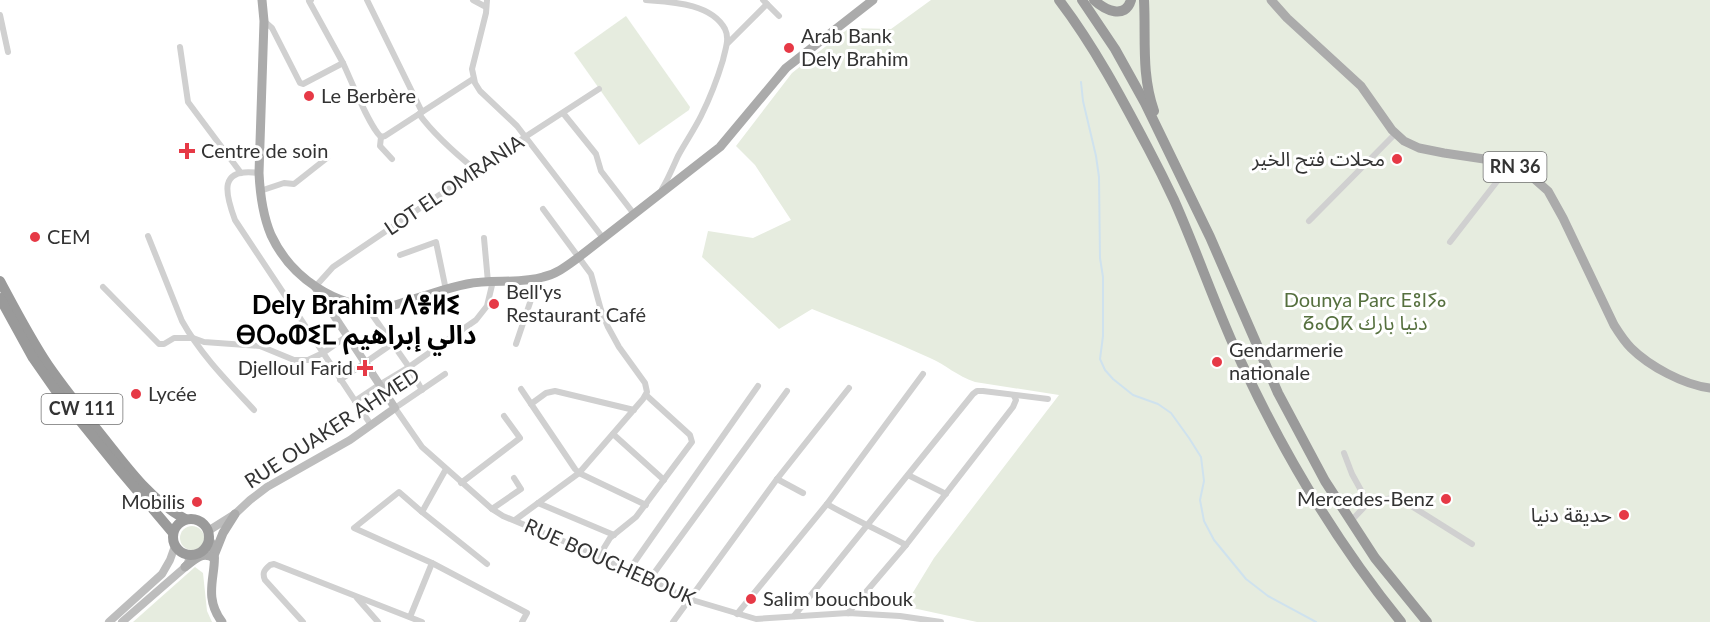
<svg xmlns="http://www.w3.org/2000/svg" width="1710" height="622" font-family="Lato,'Noto Sans Arabic','Noto Sans Tifinagh',sans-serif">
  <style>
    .green { fill: #e6ecdf }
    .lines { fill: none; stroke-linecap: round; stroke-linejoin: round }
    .stream { stroke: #cfe2ee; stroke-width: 2 }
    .street { stroke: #d0d0d0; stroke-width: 6 }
    .secondary { stroke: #bdbdbd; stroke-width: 8 }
    .primary { stroke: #ababab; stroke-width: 9 }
    .highway { stroke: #9a9a9a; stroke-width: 10 }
    .poi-dot { fill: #e63946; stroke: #fff; stroke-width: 2 }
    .labels { text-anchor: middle; stroke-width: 6; stroke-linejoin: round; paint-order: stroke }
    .shield { fill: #fff; stroke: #707070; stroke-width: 1.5 }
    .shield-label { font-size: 18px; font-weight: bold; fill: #333 }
    .poi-label { font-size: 20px; fill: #333; stroke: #fff; text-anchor: start }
    .street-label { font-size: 20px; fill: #333; stroke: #fff }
    .park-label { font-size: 20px; fill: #56703f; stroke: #fff }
    .district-label { font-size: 26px; font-weight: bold; fill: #000; stroke: #fff }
  </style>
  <rect width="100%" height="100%" fill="#fff"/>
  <g class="green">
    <path d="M931,0H1710V622H977L899,605L912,594L934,558L1059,395L975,382C957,376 946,365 930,358C891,340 852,325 812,309L779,329L702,257L708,231L753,238L791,220L755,165L736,146L792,73L849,28L891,29Z"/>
    <polygon points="626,16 690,107 689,110 639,145 574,53"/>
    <circle cx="192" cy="538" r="12"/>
    <polygon points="195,567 203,573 207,611 212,622 133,622"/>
  </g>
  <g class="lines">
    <polyline class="stream" points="1081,82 1083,101 1096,156 1099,177 1100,258 1103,277 1103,336 1100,359 1105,370 1113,379 1133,395 1158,404 1171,413 1189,438 1201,457 1204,481 1200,500 1204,521 1214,540 1246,579 1268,596 1316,622"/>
    <g class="street">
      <polyline points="311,0 309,1 343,63"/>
      <polyline points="367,0 422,112"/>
      <polyline points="473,0 486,7"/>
      <polyline points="487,0 486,13 472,69 475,83 480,91 517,126 603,238"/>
      <path d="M646,0C671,2 711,3 725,29C730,39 725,50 723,60C717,80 710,98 701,116C694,130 685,143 678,156C673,167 668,179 662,189"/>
      <polyline points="763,0 779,16"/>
      <polyline points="0,15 8,52"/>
      <path d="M264,21L272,28L300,83L303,84L343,63C351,80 369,126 381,137L385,136L473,79"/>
      <polyline points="728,43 767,4"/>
      <polyline points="180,47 188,102 241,173"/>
      <polyline points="563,113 596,154 601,171 634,214"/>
      <path d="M419,114C435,136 456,154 477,171"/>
      <polyline points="381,137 380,146 392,159"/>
      <path d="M259,173C218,167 225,193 235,220L371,425"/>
      <polyline points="260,191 284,183 294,184 327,158"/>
      <polyline points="1309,221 1396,133"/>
      <path d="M148,236L182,321C201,355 228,382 254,410"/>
      <polyline points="484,238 488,282"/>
      <polyline points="1450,242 1502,175 1504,162"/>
      <polyline points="400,255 436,242 446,290"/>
      <polyline points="103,287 159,344 164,344 174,338 193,338 204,342 260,346 294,360 308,360 323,353 347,336"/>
      <polyline points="315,287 333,267 525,137 599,89"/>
      <polyline points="366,306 409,367 422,390"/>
      <polyline points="516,344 538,279"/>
      <polyline points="445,374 395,408 422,447 492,509 503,516 599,556 689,599 756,619 848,613 900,616 941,622"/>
      <polyline points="340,380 392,344"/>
      <polyline points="521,389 575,469 579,473 646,505"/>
      <polyline points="355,401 379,385 409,367 476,320 487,306 493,281"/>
      <polyline points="531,404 546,393 555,391 634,410"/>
      <polyline points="613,434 664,480"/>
      <polyline points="1344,453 1352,474 1368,503"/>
      <polyline points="908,475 946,494"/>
      <polyline points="777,479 803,493"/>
      <polyline points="461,483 520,438 504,416"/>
      <polyline points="538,503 614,535"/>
      <path d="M827,504C853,519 880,531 906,545"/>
      <polyline points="492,509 521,489 514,478"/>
      <polyline points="422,512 446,469"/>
      <polyline points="515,520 579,473 643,399 647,392 645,383 619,347 608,327 601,310 591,274 543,209"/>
      <polyline points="1351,521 1368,503 1397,497 1472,544"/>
      <polyline points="599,556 610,538 636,517 692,442 690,435 646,395"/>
      <polyline points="487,564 422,512 399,492 354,528 432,563 527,613 522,622"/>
      <polyline points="629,570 758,386"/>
      <polyline points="649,580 787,391"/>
      <polyline points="357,598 378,622"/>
      <polyline points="848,613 906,545 1013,407 1016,400 1014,396"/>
      <polyline points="737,614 827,504 923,374"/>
      <polyline points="794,616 973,394 977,391 983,391 1048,399"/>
      <polyline points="410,617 432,563"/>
      <path d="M303,622L265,580C262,573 264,570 270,565L274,564L422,622"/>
      <polyline points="673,622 777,479 849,388"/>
    </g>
    <g class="secondary">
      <polyline points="208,531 235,514 250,500 267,487 350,440 395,408 315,287"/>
      <polyline points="109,622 162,574 170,560 175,546"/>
      <polyline points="122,622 183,569 188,563 190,555"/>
    </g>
    <g class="primary">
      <path d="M262,0L264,21L259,173C260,194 263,216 271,235C291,278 336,308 383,307C392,307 401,303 410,300C428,295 447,288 467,284C491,279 521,284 543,277C557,274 568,265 579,257L720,147L786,68L873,0"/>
      <path d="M1271,0L1287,18L1361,86L1392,130L1404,141L1419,148L1444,153L1504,162L1531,176L1548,191L1563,218L1614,325C1619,333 1624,341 1631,348C1649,366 1684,385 1710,388"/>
      <path d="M209,539C225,565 198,590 222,622"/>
      <polyline points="215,553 223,533 235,514"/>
      <path d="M185,567C195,559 202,551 214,558"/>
    </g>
    <g class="highway">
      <path d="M1059,0C1094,46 1121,97 1148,148C1157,165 1166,183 1174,200C1198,254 1217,311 1242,364C1285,456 1337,543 1401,622"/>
      <polyline points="1082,0 1115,49 1145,103 1210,237 1278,393 1325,481 1375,558 1427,622"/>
      <path d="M1094,0C1105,10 1125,20 1131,0"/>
      <path d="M1144,0C1146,38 1141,74 1154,111"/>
      <path d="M0,281C15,309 30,338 48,365C66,391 87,417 107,442C130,471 152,501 185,519"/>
      <polyline points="0,298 33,358 56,391 119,469 173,533"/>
      <circle cx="191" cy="537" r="18"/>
    </g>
  </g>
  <g class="poi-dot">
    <circle cx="789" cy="48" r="6"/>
    <circle cx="309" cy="96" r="6"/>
    <path d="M184 142h6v6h6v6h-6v6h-6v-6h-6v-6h6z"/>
    <circle cx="1397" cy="159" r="6"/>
    <circle cx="35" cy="237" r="6"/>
    <circle cx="494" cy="304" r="6"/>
    <circle cx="1217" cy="362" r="6"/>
    <path d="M362 359h6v6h6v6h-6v6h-6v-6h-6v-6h6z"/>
    <circle cx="136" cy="394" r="6"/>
    <circle cx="1446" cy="499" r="6"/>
    <circle cx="197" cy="502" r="6"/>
    <circle cx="1624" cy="515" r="6"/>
    <circle cx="751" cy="599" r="6"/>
  </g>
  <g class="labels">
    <g class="shield">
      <rect x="1483.5" y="152" width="63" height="30" rx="4.5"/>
      <rect x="41.5" y="394" width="81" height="30" rx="4.5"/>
    </g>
    <g class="shield-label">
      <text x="1515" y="173">RN 36</text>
      <text x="82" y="415">CW 111</text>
    </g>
    <g class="poi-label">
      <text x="801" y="43">Arab Bank<tspan x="801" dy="23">Dely Brahim</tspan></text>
      <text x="321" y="103">Le Berbère</text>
      <text x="201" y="158">Centre de soin</text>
      <text x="1385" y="166" text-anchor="end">محلات فتح الخير</text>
      <text x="47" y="244">CEM</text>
      <text x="506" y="299">Bell'ys<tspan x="506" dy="23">Restaurant Café</tspan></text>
      <text x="1229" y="357">Gendarmerie<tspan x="1229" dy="23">nationale</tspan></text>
      <text x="353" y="375" text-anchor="end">Djelloul Farid</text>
      <text x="148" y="401">Lycée</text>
      <text x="1434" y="506" text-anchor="end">Mercedes-Benz</text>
      <text x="185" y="509" text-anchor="end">Mobilis</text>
      <text x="1612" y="522" text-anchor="end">حديقة دنيا</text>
      <text x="763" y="606">Salim bouchbouk</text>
    </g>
    <g class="street-label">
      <text transform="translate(454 185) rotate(-34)" y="7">LOT EL OMRANIA</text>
      <text transform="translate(332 428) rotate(-33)" y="7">RUE OUAKER AHMED</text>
      <text transform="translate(610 562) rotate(24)" y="7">RUE BOUCHEBOUK</text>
    </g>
    <g class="park-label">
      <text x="1365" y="307">Dounya Parc ⴹⵓⵏⵢⴰ<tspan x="1365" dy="23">ⵒⴰⵔⴽ دنيا بارك</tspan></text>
    </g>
    <g class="district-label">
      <text x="356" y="314">Dely Brahim ⴷⴻⵍⵉ<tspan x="356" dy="30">ⴱⵔⴰⵀⵉⵎ دالي إبراهيم</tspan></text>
    </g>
  </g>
</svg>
